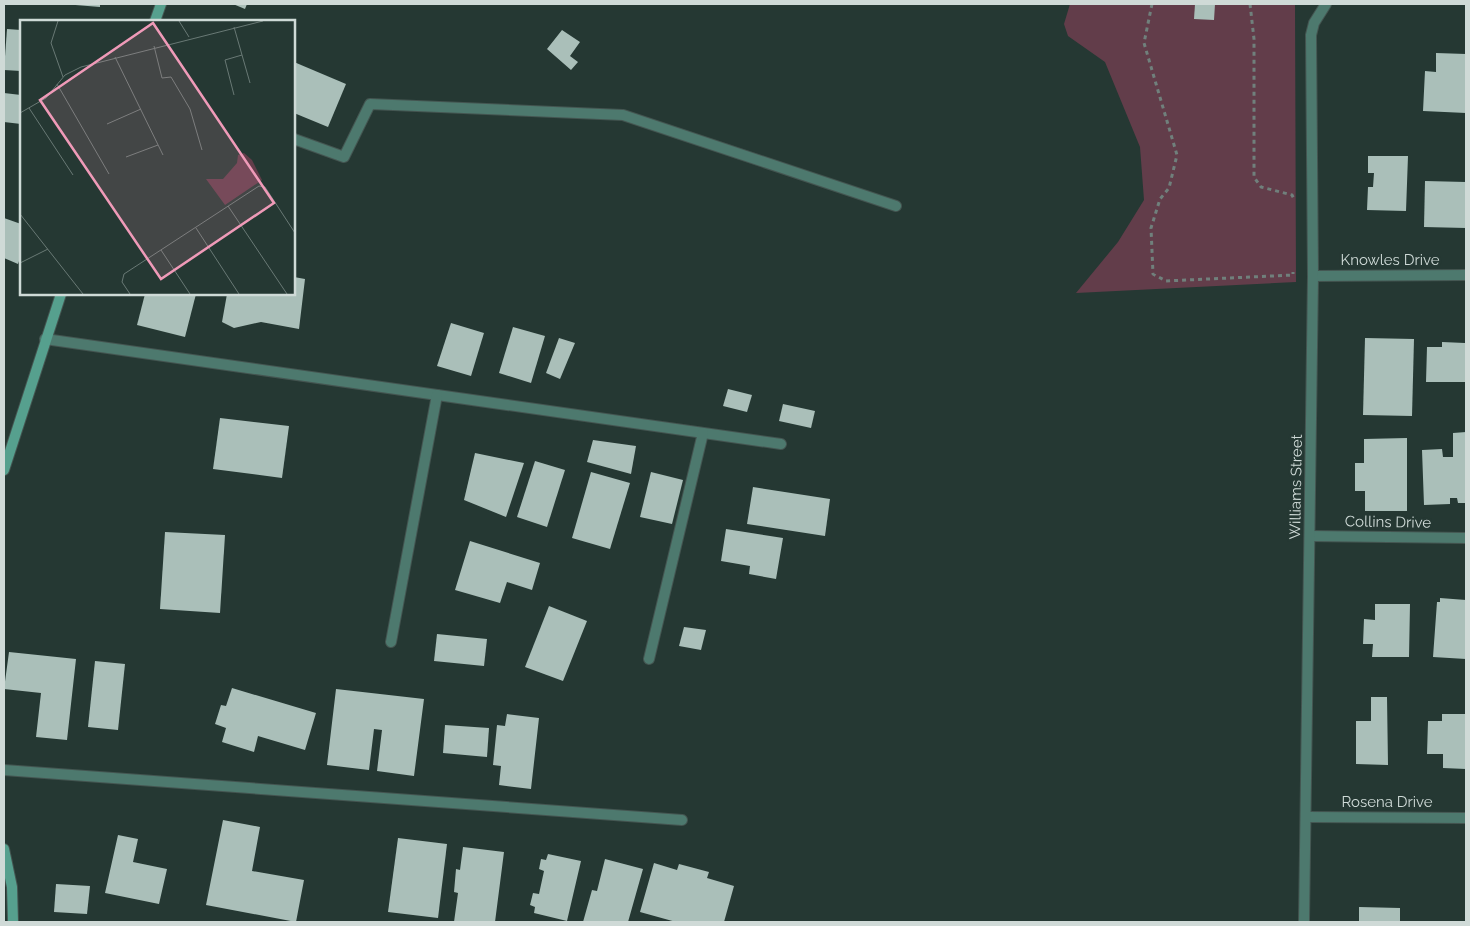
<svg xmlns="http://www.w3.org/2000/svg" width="1470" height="926" font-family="Raleway,sans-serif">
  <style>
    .green { fill: #623d4a }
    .building { fill: #aabfb9 }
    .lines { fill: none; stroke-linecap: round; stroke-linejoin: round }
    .service-casing { stroke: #445551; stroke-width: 12 }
    .minor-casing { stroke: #445551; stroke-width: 12 }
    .secondary-casing { stroke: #445551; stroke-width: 12 }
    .path { stroke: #70807c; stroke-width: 3; stroke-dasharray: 4 4; stroke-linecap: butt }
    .service { stroke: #4d796e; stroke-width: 10 }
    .minor { stroke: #4d796e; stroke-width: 10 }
    .secondary { stroke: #56a08e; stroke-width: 10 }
    .labels { text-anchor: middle; stroke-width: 5; stroke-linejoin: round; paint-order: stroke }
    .street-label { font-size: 15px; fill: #cfdad7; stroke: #253833 }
    .inset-road { fill: none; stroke: #697975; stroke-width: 1 }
    .view { fill: #ef9ab8; fill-opacity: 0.15; stroke: #ef9ab8; stroke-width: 2.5 }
    .inset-edge { fill: none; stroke: #cfdad7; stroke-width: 2.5 }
  </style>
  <rect width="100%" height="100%" fill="#253833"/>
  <polygon class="green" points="1070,4 1295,4 1296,282 1076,293 1118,242 1144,200 1140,147 1105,62 1068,36 1064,24"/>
  <g class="building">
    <polygon points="63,4 100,4 100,7"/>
    <polygon points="233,4 247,4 245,9"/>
    <polygon points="1195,4 1215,4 1214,20 1194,19"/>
    <polygon points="7,29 21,30 21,71 4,70"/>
    <polygon points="562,30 580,42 570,56 578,62 571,70 547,49"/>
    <polygon points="1436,53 1466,54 1466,113 1423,111 1425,71 1436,72"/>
    <polygon points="294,62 346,84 328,127 294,113"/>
    <polygon points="4,93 21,95 21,124 4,122"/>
    <polygon points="1368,156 1408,156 1406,211 1367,210 1368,187 1373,187 1374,173 1368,173"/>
    <polygon points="1425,181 1466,182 1466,228 1424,227"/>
    <polygon points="4,218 21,224 21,255 18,264 4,258"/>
    <polygon points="294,277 305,279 299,329 261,322 234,328 222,322 227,294 294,294"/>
    <polygon points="145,294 196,294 185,337 137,325"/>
    <polygon points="451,323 484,333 471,376 437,366"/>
    <polygon points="513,327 545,336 531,383 499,373"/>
    <polygon points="559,338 575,343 560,379 546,373"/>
    <polygon points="1365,338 1414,339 1412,416 1363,415"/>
    <polygon points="1442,342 1465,343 1466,382 1426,382 1427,347 1442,347"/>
    <polygon points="728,389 752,395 747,412 723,406"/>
    <polygon points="783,404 815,411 811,428 779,421"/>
    <polygon points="220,418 289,426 282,478 213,469"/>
    <polygon points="1466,432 1466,503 1458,503 1457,498 1450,498 1450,504 1424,505 1422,450 1442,449 1443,457 1453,457 1453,433"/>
    <polygon points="1407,438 1407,511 1365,511 1365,491 1355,491 1355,463 1364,463 1364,439"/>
    <polygon points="593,440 636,446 631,474 587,462"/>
    <polygon points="475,453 524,463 506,517 464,500"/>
    <polygon points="535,461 565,470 547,527 517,517"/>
    <polygon points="591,472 630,483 610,549 572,538"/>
    <polygon points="651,472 683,480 672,524 640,517"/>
    <polygon points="753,487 830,499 825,536 747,524"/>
    <polygon points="726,529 783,538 776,579 749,574 750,566 721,561"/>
    <polygon points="165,532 225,535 220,613 160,609"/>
    <polygon points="470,541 540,563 532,590 507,582 500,603 455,590"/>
    <polygon points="1440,598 1466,600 1466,659 1433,657 1437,602 1440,602"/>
    <polygon points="1375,604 1410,604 1409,657 1372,657 1373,644 1363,644 1364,619 1375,620"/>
    <polygon points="549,606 587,621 563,681 525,667"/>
    <polygon points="684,627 706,630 701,650 679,646"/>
    <polygon points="437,634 487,639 484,666 434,661"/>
    <polygon points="9,652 76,659 67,740 36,737 41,693 4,689"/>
    <polygon points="95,661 125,664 118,730 88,727"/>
    <polygon points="232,688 316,713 305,750 258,736 254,752 222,742 226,728 215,724 221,705 226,706"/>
    <polygon points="336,689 424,699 414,776 377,771 382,730 374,729 369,770 327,765"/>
    <polygon points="1371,697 1387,697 1388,765 1356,764 1356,721 1371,721"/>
    <polygon points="507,714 539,718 531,789 499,785 501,766 493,765 497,725 505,726"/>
    <polygon points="1442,714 1466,714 1466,769 1443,768 1443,754 1427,754 1428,721 1442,721"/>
    <polygon points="445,725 489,728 487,757 443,753"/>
    <polygon points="223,820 260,827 252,871 304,880 296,922 206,905"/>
    <polygon points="118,835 138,839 133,862 167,869 159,904 105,893"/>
    <polygon points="398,838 447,844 438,918 388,912"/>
    <polygon points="463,847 504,852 495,922 454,922 458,893 454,892 456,869 460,870"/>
    <polygon points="548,854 581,861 567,921 534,913 535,907 530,905 533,893 539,894 544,871 539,869 541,859 546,860"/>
    <polygon points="605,859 643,869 628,922 583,922 592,890 597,891"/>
    <polygon points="654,863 677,870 679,864 709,872 707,878 734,886 724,922 676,922 640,912"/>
    <polygon points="56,884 90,886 87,914 54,912"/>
    <polygon points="1359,907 1400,908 1400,922 1359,922"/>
  </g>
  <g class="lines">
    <defs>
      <polyline id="service" points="294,139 344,157 370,104 623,115 896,206"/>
      <g id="minor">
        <polyline points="1313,276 1466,275"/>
        <polyline points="45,339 781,444"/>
        <polyline points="1310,536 1466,538"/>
        <polyline points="391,642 437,395"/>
        <polyline points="649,659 703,433"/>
        <polyline points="4,770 682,820"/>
        <polyline points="1307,817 1466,818"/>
        <polyline points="1304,922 1313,276 1311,35 1314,23 1326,4"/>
      </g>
      <g id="secondary">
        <polyline points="155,21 161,4"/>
        <polyline points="4,470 61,294"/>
        <polyline points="4,849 12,887 13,922"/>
      </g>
    </defs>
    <use href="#service" class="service-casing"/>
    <use href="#minor" class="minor-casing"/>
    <use href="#secondary" class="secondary-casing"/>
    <g class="path">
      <polyline points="1152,4 1144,43 1177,155 1169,188 1160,199 1151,228 1153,274 1166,281 1293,275 1293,272"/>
      <polyline points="1250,4 1254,39 1254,177 1261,187 1292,195 1294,199"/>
    </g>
    <use href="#service" class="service"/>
    <use href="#minor" class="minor"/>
    <use href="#secondary" class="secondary"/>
  </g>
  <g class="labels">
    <g class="street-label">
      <text x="1390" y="265">Knowles Drive</text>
      <text transform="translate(1296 487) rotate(-89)" y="5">Williams Street</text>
      <text transform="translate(1388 522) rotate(1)" y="5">Collins Drive</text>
      <text x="1387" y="807">Rosena Drive</text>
    </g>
  </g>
  <g transform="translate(20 20)">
    <rect width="275" height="275" fill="#253833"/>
    <path d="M224,133L232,140L242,160L205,185L186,159H203L217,143L218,135Z" fill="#623d4a"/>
    <path class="inset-road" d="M38,1L31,23L43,57M159,1L169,17M214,7L230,63M134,26L142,58L151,57L170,89L182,130M95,37L143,135M37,64L89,154M214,75L205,40L222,35M9,88L53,155M0,93L26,78L45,55L61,47L243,1M87,104L121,89M106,137L138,125M208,186L267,274M0,194L63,274M176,208L219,274M141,230L170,274M0,243L28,229M110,274L102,262L104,254L239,166L245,167L275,213"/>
    <path class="view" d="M133,3L254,183L141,259L20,80Z"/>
    <rect width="275" height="275" class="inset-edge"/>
  </g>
  <rect width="1470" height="926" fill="none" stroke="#cfdad7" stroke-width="10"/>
</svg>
